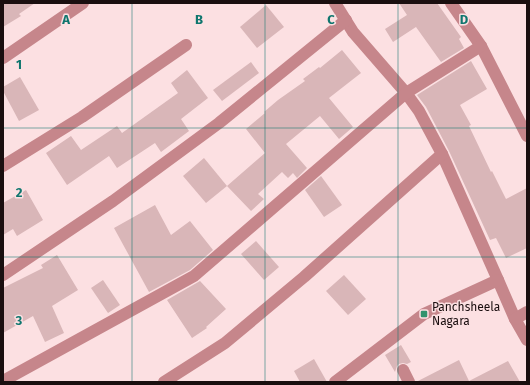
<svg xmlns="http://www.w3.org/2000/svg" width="530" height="385" font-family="'Fira Sans',sans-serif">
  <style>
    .building { fill: #d9b6b8 }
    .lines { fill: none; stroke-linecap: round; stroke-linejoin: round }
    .street { stroke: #c6868b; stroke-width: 12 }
    .grid { fill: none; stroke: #0f766e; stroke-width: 1; stroke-opacity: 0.55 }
    .poi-dot { fill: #31936d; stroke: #fce0e2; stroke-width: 1.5 }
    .labels { text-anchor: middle; stroke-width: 3; stroke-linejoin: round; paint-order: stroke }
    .poi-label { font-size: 12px; fill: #1a0e0f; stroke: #fce0e2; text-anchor: start }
    .grid-label { font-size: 13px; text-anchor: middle; font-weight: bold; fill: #0f766e; stroke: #fce0e2; stroke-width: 3; stroke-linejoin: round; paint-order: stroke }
  </style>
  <rect width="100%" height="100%" fill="#fce0e2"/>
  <g class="building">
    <polygon points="3,3 35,3 19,14 21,16 3,27"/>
    <polygon points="399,3 437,3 461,37 459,39 464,48 441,62 416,27 393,42 385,29 407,15"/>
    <polygon points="266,5 284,27 257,48 240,27"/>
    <polygon points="342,50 361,73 329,98 353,127 339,139 320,116 286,144 307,168 297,178 293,173 288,178 282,172 258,194 264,199 251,211 227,186 265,153 246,129 265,113 264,112 278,100 305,81 303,79 319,67 320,68"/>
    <polygon points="471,61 487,89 460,105 471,125 469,126 491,172 492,171 506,199 527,188 527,248 506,258 496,238 490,240 449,151 426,107 417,95"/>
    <polygon points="251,62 259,73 222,101 213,90"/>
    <polygon points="187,70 208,98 181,119 189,131 161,152 155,143 117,168 109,156 67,185 46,153 71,136 81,150 117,126 122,133 178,93 171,83"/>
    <polygon points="20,77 39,110 19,121 3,91 3,87"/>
    <polygon points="204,158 227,186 206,203 183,176"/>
    <polygon points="321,176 342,205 324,217 305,190"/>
    <polygon points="26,190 43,220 17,236 13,229 3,235 3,203"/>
    <polygon points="155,205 171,235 190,221 213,250 190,270 149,292 114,228"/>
    <polygon points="256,241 279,267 264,280 241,254"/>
    <polygon points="57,255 78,290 52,306 64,333 45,342 33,316 3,333 3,288 43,268 41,265"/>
    <polygon points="344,275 366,299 348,315 326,291"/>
    <polygon points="103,280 120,305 108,313 91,288"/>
    <polygon points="200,281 226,309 206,327 207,328 192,338 167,300"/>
    <polygon points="401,345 411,362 407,364 403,363 399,364 397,366 395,372 385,355"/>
    <polygon points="314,359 327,382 300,382 294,371"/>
    <polygon points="459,360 469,381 508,361 520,382 416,382"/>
  </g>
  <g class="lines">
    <g class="street">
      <polyline points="335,3 353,32 406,93 419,111 442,154 498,280 515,319 527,340"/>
      <polyline points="451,3 481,46 527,136"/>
      <polyline points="3,58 83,3"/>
      <polyline points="3,166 82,117 186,45"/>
      <polyline points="3,275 113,201 219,123 346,20"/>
      <polyline points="515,319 527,312"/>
      <polyline points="403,370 409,382"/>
      <polyline points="3,381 194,276 406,93 481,46"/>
      <polyline points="164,382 225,343 304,277 442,154"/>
      <polyline points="335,382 424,314 498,280"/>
    </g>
  </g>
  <path class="grid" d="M132,3V382M265,3V382M398,3V382M3,128H527M3,257H527"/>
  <rect class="poi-dot" x="420" y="310" width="8" height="8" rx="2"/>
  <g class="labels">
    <g class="poi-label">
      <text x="432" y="311">Panchsheela<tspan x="432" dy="14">Nagara</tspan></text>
    </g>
  </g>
  <g class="grid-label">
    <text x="66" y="24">A</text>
    <text x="199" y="24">B</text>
    <text x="331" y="24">C</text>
    <text x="464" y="24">D</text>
    <text x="19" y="69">1</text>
    <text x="19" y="197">2</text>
    <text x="19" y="325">3</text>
  </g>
  <rect width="530" height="385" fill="none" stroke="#1a0e0f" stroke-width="8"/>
</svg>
